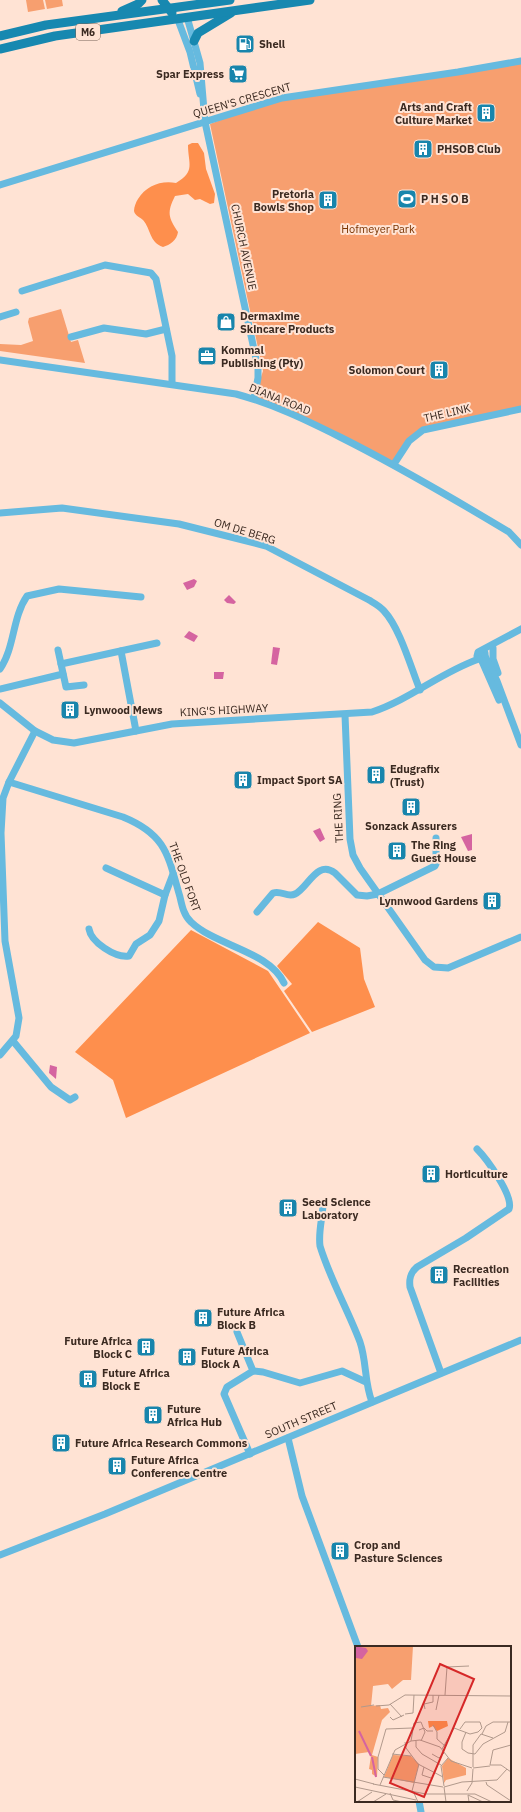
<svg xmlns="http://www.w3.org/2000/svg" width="521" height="1812" font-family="'IBM Plex Sans',sans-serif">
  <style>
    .green { fill: #f79f6f }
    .forest { fill: #fe8f4d }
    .water { fill: #d564a0 }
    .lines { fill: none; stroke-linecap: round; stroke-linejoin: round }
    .minor { stroke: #66badf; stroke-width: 7 }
    .major { stroke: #1788b0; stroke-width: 9 }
    .labels { text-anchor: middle; stroke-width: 4; stroke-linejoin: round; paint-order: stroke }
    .shield { fill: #ffe3d4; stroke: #766257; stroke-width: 1 }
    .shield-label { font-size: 10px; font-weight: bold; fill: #3b2a21 }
    .poi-label { font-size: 11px; font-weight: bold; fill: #3b2a21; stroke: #ffe3d4; text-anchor: start }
    .street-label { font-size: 11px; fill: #3b2a21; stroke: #ffe3d4 }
    .park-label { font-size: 11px; fill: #7a3400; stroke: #ffe3d4 }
    .inset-river { fill: none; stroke: #d564a0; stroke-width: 2 }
    .inset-road { fill: none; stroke: #b1998c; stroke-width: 1 }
    .view { fill: #d62828; fill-opacity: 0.15; stroke: #d62828; stroke-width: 2 }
    .inset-edge { fill: none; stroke: #3b2a21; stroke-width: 2 }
  </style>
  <rect width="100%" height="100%" fill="#ffe3d4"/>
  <g class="green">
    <polygon points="26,0 43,0 45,9 28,12"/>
    <polygon points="45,0 62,0 63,6 47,9"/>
    <polygon points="521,62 521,408 419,432 394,464 254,398 263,371 210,124 277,99"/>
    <polygon points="61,309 71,342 78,340 85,363 0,351 0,344 21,345 33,341 28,322 29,318"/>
  </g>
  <g class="forest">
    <path d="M192,143H198L204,153L206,169L215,194L214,203L210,204L200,199L195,200L188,194L175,196C167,212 168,217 178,232C177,240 170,245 163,247C149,242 151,229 143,220C140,217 135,216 134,211C134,207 136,202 138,199C146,186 161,180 176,183C196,171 188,164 188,145Z"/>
    <polygon points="318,922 360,948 364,979 375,1007 312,1032 284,991 292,984 277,966"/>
    <polygon points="191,930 268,971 310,1033 126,1118 113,1080 75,1052"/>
  </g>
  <g class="water">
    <polygon points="194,579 197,581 194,587 187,590 183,583"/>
    <polygon points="229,595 236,602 234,604 227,603 224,600"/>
    <polygon points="189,631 198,636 194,642 184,637"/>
    <polygon points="273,647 280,648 277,665 271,664"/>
    <polygon points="214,672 224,672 223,679 214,679"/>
    <polygon points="320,828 325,839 320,842 313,831"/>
    <polygon points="472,834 472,850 468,851 461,837"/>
    <polygon points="50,1065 57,1067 56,1079 49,1073"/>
  </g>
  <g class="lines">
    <g class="minor">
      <polyline points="187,17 200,63 205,122 258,368 258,378 254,398"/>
      <polyline points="178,20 190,52 200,94"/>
      <polyline points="0,185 282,98 458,72 521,61"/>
      <polyline points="22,291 105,265 151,273 156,279 172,356 172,384"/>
      <polyline points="0,317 16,312"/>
      <polyline points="71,337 104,328 146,334 166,329"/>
      <path d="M0,360L236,394C273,404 306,420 340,437C398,466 454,499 509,532L521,545"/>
      <polyline points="394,464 409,441 423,430 521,409"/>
      <path d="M0,513L62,508L179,524L266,546L369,600C374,603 380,606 384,611C400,628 411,668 420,690"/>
      <polyline points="493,648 493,659 498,673"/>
      <polyline points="58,650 66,687 84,685"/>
      <polyline points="121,651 136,731"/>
      <polyline points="481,651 485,653 485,656 481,659 477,656 478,652 521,629"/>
      <polyline points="485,656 497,681 521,745"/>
      <polyline points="481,659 499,700"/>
      <polyline points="61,664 157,643"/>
      <path d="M0,669C15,647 12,618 27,596L59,589L141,597"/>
      <polyline points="0,689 63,674"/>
      <path d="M0,703L35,731L53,740L74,743L172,724L372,712C411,699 441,672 479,659"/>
      <polyline points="345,715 350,839 353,855 360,868 425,960 434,967 448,968 521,937"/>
      <path d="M9,782L123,817C167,835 168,856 180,897C182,906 184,916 191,922C216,946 269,951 284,983"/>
      <polyline points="106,868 165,895"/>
      <path d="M257,912L273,893C282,890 287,898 295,894C308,888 317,859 335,873L357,895L367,896L378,894L435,866L436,864V838"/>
      <path d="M89,929C91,942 115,958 129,956L136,944L150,935L159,921L165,895L173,874"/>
      <polyline points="13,1041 51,1087 70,1100 75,1097"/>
      <polyline points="0,1055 16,1036 19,1018 5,941 1,833 3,798 9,782 35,731"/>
      <path d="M323,1203C323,1217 318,1231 320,1246C330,1279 348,1310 360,1342C367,1363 364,1381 372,1402"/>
      <polyline points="237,1332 253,1371 227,1387 224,1394 250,1454"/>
      <polyline points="253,1371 263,1372 300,1383 342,1371 366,1382"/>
      <path d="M441,1373L410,1287C409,1279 410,1273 417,1267L466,1238L509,1209C514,1196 486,1158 477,1149"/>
      <polyline points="288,1438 302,1496 358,1647"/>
      <polyline points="0,1555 105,1514 521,1340"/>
      <polyline points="419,1801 421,1812"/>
    </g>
    <g class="major">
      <polyline points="162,0 172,13"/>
      <polyline points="122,11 138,4 142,0"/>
      <polyline points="0,36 46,25 230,0"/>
      <polyline points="194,41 198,33 231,13"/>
      <polyline points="0,49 55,36 310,0"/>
    </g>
  </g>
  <defs>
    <symbol id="fuel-square" viewBox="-11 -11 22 22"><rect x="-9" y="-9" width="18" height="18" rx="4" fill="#1885ac" stroke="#ffe3d4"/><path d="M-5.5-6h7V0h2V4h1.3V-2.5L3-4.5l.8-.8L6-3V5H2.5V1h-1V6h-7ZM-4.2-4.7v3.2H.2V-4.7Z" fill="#fff"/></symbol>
    <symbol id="supermarket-square" viewBox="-11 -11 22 22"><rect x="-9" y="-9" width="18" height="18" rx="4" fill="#1885ac" stroke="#ffe3d4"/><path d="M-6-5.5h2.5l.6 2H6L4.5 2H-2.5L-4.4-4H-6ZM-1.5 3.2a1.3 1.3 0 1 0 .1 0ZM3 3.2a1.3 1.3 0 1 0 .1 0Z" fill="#fff"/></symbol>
    <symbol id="building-square" viewBox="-11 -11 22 22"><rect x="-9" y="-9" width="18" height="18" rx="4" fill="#1885ac" stroke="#ffe3d4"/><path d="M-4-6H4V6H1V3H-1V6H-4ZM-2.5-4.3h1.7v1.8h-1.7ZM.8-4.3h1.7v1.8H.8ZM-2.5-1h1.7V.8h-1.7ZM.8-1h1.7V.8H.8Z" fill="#fff"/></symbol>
    <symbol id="stadium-square" viewBox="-11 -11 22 22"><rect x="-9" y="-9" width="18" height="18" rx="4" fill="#1885ac" stroke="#ffe3d4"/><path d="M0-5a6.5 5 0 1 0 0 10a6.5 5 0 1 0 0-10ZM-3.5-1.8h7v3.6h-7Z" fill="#fff"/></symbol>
    <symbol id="shop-square" viewBox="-11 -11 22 22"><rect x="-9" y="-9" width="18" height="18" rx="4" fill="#1885ac" stroke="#ffe3d4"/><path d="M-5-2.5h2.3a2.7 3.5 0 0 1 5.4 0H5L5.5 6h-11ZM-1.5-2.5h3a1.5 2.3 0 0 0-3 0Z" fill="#fff"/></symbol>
    <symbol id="office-square" viewBox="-11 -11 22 22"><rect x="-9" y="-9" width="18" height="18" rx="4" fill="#1885ac" stroke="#ffe3d4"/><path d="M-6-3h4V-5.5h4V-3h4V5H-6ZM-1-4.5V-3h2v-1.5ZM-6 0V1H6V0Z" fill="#fff"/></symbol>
  </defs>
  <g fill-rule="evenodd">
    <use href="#fuel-square" x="234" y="33" width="22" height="22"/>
    <use href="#supermarket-square" x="227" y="63" width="22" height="22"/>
    <use href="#building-square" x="475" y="102" width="22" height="22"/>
    <use href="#building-square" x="412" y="138" width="22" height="22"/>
    <use href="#stadium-square" x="396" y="188" width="22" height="22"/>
    <use href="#building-square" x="317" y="189" width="22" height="22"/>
    <use href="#shop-square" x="215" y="311" width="22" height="22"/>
    <use href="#office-square" x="196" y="345" width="22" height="22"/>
    <use href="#building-square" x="428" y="359" width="22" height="22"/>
    <use href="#building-square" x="59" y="699" width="22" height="22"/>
    <use href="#building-square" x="365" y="764" width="22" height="22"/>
    <use href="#building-square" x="232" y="769" width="22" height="22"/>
    <use href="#building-square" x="400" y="796" width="22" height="22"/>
    <use href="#building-square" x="386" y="840" width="22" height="22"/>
    <use href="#building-square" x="481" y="890" width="22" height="22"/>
    <use href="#building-square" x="420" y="1163" width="22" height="22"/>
    <use href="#building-square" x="277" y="1197" width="22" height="22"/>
    <use href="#building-square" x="428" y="1264" width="22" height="22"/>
    <use href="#building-square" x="192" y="1307" width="22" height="22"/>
    <use href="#building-square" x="135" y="1336" width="22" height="22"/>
    <use href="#building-square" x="176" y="1346" width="22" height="22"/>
    <use href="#building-square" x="77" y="1368" width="22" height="22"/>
    <use href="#building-square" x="142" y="1404" width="22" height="22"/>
    <use href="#building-square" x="50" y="1432" width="22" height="22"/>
    <use href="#building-square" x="106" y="1455" width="22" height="22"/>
    <use href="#building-square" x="329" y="1540" width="22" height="22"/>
  </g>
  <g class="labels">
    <rect class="shield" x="76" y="24" width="24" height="16" rx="3"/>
    <g class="shield-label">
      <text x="88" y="36">M6</text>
    </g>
    <g class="poi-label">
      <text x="259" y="48">Shell</text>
      <text x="224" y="78" text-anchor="end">Spar Express</text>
      <text x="472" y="111" text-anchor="end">Arts and Craft<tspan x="472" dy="13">Culture Market</tspan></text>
      <text x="437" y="153">PHSOB Club</text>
      <text x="314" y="198" text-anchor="end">Pretoria<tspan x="314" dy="13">Bowls Shop</tspan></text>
      <text x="421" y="203">P H S O B</text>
      <text x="240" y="320">Dermaxime<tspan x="240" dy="13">Skincare Products</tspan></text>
      <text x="221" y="354">Kommal<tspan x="221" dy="13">Publishing (Pty)</tspan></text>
      <text x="425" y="374" text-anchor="end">Solomon Court</text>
      <text x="84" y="714">Lynwood Mews</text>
      <text x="390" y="773">Edugrafix<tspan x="390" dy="13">(Trust)</tspan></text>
      <text x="257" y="784">Impact Sport SA</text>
      <text x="411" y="830" text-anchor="middle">Sonzack Assurers</text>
      <text x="411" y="849">The Ring<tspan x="411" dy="13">Guest House</tspan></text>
      <text x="478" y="905" text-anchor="end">Lynnwood Gardens</text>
      <text x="445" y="1178">Horticulture</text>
      <text x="302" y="1206">Seed Science<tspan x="302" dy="13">Laboratory</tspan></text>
      <text x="453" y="1273">Recreation<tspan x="453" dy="13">Facilities</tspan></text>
      <text x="217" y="1316">Future Africa<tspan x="217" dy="13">Block B</tspan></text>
      <text x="132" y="1345" text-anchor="end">Future Africa<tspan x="132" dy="13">Block C</tspan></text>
      <text x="201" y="1355">Future Africa<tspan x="201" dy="13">Block A</tspan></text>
      <text x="102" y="1377">Future Africa<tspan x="102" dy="13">Block E</tspan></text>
      <text x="167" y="1413">Future<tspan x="167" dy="13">Africa Hub</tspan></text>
      <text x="75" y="1447">Future Africa Research Commons</text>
      <text x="131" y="1464">Future Africa<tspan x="131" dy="13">Conference Centre</tspan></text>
      <text x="354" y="1549">Crop and<tspan x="354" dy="13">Pasture Sciences</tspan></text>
    </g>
    <g class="street-label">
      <text transform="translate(242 100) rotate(-16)" y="4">QUEEN'S CRESCENT</text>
      <text transform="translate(244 247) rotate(78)" y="4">CHURCH AVENUE</text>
      <text transform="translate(280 399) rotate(22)" y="4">DIANA ROAD</text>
      <text transform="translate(447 413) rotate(-13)" y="4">THE LINK</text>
      <text transform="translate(245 531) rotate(17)" y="4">OM DE BERG</text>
      <text transform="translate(224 710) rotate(-3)" y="4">KING'S HIGHWAY</text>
      <text transform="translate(338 818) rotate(-93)" y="4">THE RING</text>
      <text transform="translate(185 877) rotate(70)" y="4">THE OLD FORT</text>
      <text transform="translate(301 1420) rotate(-23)" y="4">SOUTH STREET</text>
    </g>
    <g class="park-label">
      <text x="378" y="233">Hofmeyer Park</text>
    </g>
  </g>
  <g transform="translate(355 1646)">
    <rect width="156" height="156" fill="#ffe3d4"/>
    <path d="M0,0H58L56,34H48L37,43L33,38L18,40L16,60L25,59L26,63L33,62L35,66L27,74L17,109L23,111L22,131L17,128V124L14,123L16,110L14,106L0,108ZM38,109L56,110L64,118L59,137L29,131ZM93,112L111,122V129L91,134L89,137L87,120Z" fill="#f79f6f"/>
    <path d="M73,75H92L93,80L82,85L78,80L74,82Z" fill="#fe8f4d"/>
    <path d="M0,0L11,2L13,5L7,13L1,12Z" fill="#d564a0"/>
    <path class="inset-river" d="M4,85L16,110M17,111L21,131"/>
    <path class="inset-road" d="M90,49L92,21L114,20M35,58L47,71M21,60L34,59L50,49L156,50M6,61L19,59M70,63L69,58L78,56V49M81,64L84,49M50,68L58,67L59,49M35,71L38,74L49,69M78,79L82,86V93L90,100M99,82L115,88L123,86M105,83L110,76H125L127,82L123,86M64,84L69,82L72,85H78M111,86L107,96V103L113,107L120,108L128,98L150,86L153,76M126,88L138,92M127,88L131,80L138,76H156M56,95L65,94L85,101L96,115L117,122M56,95L59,77L66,76L70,86L66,95M61,95V101L67,108L86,119M50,96L51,102L63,118L88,131M87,103L99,82M37,108L56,110M77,108L84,112L89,107M118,108V99L126,88M135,119L138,104L156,99M135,119H146L156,126M69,121L67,129L76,132M118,121V108M118,122L135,120M29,129L23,123V111L31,83L57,82M28,131L88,141M0,133L19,138M131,136L132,139L156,155M18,138L71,148H120L137,156M25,139L40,104L56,95M89,140L86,120L93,112M0,141L61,154M89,141L107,136L142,134L152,123M89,141L91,156M57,145L64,118M58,145L63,156M112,145L117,137L118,123M35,147L38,154L47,156M2,156L17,146M18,156L31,148M114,156L113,149L128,156"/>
    <path class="view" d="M85,18L119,33L69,151L35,137Z"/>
    <rect width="156" height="156" class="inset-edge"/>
  </g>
</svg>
